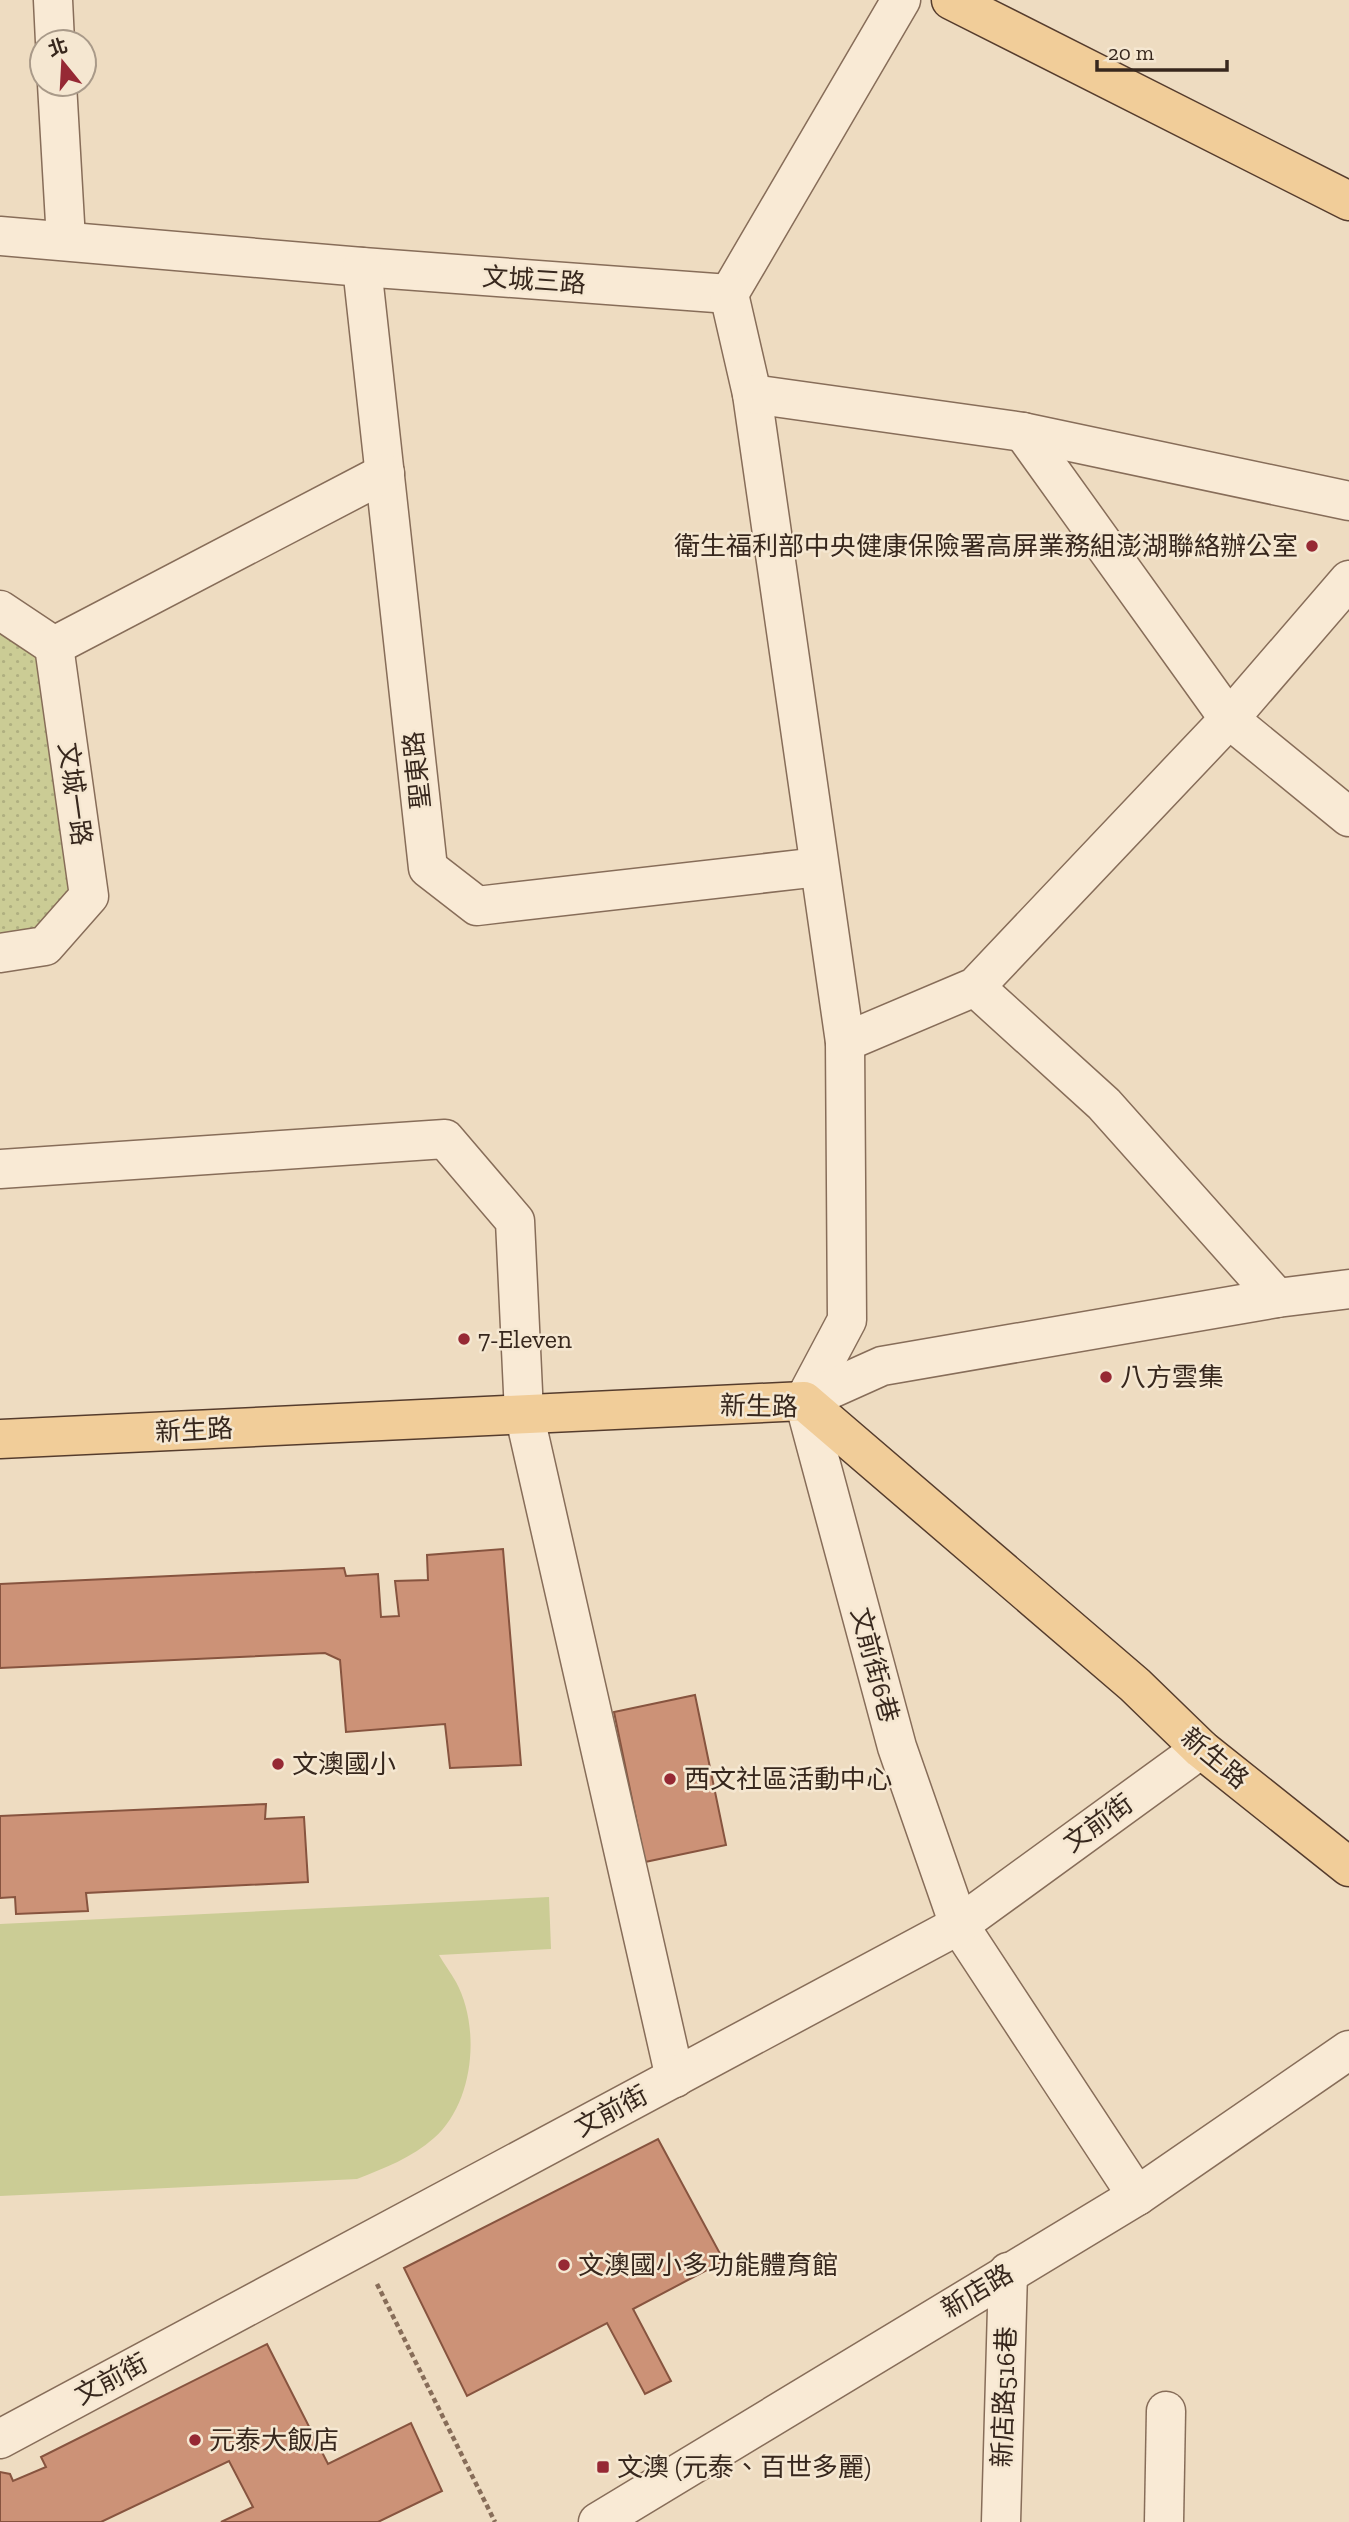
<svg xmlns="http://www.w3.org/2000/svg" width="1349" height="2522" font-family="'Zilla Slab','Noto Sans TC',serif">
  <style>
    .grass { fill: url(#grass-dots) }
    .pitch { fill: #cbcc95 }
    .building { fill: #cc9277; stroke: #87543f; stroke-width: 2 }
    .lines { fill: none; stroke-linecap: round; stroke-linejoin: round }
    .minor-casing { stroke: #876d59; stroke-width: 41 }
    .major-casing { stroke: #553c2d; stroke-width: 41 }
    .path { stroke: #876d59; stroke-width: 4.5; stroke-dasharray: 5 3.5; stroke-linecap: butt }
    .minor { stroke: #f9ead5; stroke-width: 38 }
    .major { stroke: #f1cd99; stroke-width: 38 }
    .poi-dot { fill: #962934; stroke: #f5e7d1; stroke-width: 2.5 }
    .labels { text-anchor: middle; stroke-width: 5; stroke-linejoin: round; paint-order: stroke }
    .street-label { font-size: 26px; fill: #37271d; stroke: #f5e7d1 }
    .poi-label { font-size: 26px; fill: #37271d; stroke: #f5e7d1; text-anchor: start }
  </style>
  <defs>
    <pattern id="grass-dots" width="8" height="8" patternUnits="userSpaceOnUse" patternTransform="scale(1.75)"><rect width="8" height="8" fill="#cbcc95"/><path d="M2 2h.1M6 6h.1" fill="none" stroke="#afaf80" stroke-width="1.8" stroke-linecap="round"/></pattern>
  </defs>
  <rect width="100%" height="100%" fill="#eedcc1"/>
  <polygon class="grass" points="0,627 49,660 83,894 43,937 0,942"/>
  <path class="pitch" d="M549,1897L551,1949L439,1955C444,1964 451,1973 456,1982C481,2028 474,2103 434,2138C412,2158 384,2168 357,2179L0,2196V1924Z"/>
  <g class="building">
    <polygon points="503,1549 521,1765 450,1768 445,1724 346,1732 340,1660 325,1653 0,1668 0,1584 344,1568 346,1576 378,1574 381,1617 399,1616 395,1581 428,1580 427,1555"/>
    <polygon points="695,1695 726,1845 645,1862 614,1712"/>
    <polygon points="266,1804 265,1819 304,1817 308,1882 86,1893 88,1911 16,1914 15,1897 0,1898 0,1816"/>
    <polygon points="658,2139 724,2261 633,2309 671,2381 645,2394 607,2323 467,2396 404,2268"/>
    <polygon points="267,2344 328,2464 411,2423 442,2491 378,2522 221,2522 253,2507 229,2461 101,2522 0,2522 0,2472 10,2474 13,2481 46,2467 41,2457"/>
  </g>
  <g class="lines">
    <defs>
      <g id="minor">
        <polyline points="53,0 55,42"/>
        <polyline points="57,84 66,240"/>
        <polyline points="0,236 362,267 729,294 901,0"/>
        <polyline points="362,267 428,868 477,906 819,867"/>
        <polyline points="729,294 752,394 845,1042 847,1320 804,1401"/>
        <polyline points="752,394 1023,432 1349,501"/>
        <polyline points="1023,432 1229,719 1349,817"/>
        <polyline points="0,610 54,646 89,896 45,946 0,953"/>
        <polyline points="54,646 385,473"/>
        <polyline points="975,987 1104,1104 1277,1298"/>
        <polyline points="845,1042 975,987 1229,719 1349,580"/>
        <polyline points="0,1169 445,1139 515,1221 524,1413 675,2078"/>
        <polyline points="804,1401 897,1747 959,1925 1137,2196"/>
        <polyline points="804,1401 882,1366 1277,1298 1349,1289"/>
        <polyline points="0,2439 959,1925 1201,1749"/>
        <polyline points="598,2522 1137,2196 1349,2050"/>
        <polyline points="1001,2522 1008,2272"/>
        <polyline points="1164,2522 1166,2411"/>
      </g>
      <g id="major">
        <polyline points="951,0 1349,201"/>
        <polyline points="0,1439 804,1401 1135,1685 1201,1749 1349,1867"/>
      </g>
    </defs>
    <use href="#minor" class="minor-casing"/>
    <use href="#major" class="major-casing"/>
    <polyline class="path" points="377,2284 495,2522"/>
    <use href="#minor" class="minor"/>
    <use href="#major" class="major"/>
  </g>
  <g class="poi-dot">
    <circle cx="1312" cy="546" r="7"/>
    <circle cx="464" cy="1339" r="7"/>
    <circle cx="1106" cy="1377" r="7"/>
    <circle cx="278" cy="1764" r="7"/>
    <circle cx="670" cy="1779" r="7"/>
    <circle cx="564" cy="2265" r="7"/>
    <circle cx="195" cy="2440" r="7"/>
    <rect x="596" y="2460" width="14" height="14" rx="3.5"/>
  </g>
  <g class="labels">
    <g class="street-label">
      <text transform="translate(534 280) rotate(4)" y="9">文城三路</text>
      <text transform="translate(417 770) rotate(-96)" y="9">聖東路</text>
      <text transform="translate(75 794) rotate(82)" y="9">文城一路</text>
      <text transform="translate(759 1406) rotate(1)" y="9">新生路</text>
      <text transform="translate(194 1430) rotate(-3)" y="9">新生路</text>
      <text transform="translate(875 1665) rotate(75)" y="9">文前街6巷</text>
      <text transform="translate(1215 1758) rotate(40)" y="9">新生路</text>
      <text transform="translate(1098 1823) rotate(-36)" y="9">文前街</text>
      <text transform="translate(611 2111) rotate(-28)" y="9">文前街</text>
      <text transform="translate(977 2291) rotate(-31)" y="9">新店路</text>
      <text transform="translate(111 2379) rotate(-28)" y="9">文前街</text>
      <text transform="translate(1004 2397) rotate(-88)" y="9">新店路516巷</text>
    </g>
    <g class="poi-label">
      <text x="1298" y="555" text-anchor="end">衛生福利部中央健康保險署高屏業務組澎湖聯絡辦公室</text>
      <text x="478" y="1348">7-Eleven</text>
      <text x="1120" y="1386">八方雲集</text>
      <text x="292" y="1773">文澳國小</text>
      <text x="684" y="1788">西文社區活動中心</text>
      <text x="578" y="2274">文澳國小多功能體育館</text>
      <text x="209" y="2449">元泰大飯店</text>
      <text x="617" y="2476">文澳 (元泰、百世多麗)</text>
    </g>
  </g>
  <g transform="translate(63 63) rotate(342)"><circle r="33" fill="#f5e7d1" stroke="#a99a89" stroke-width="2"/>
  <path d="M0-5L12 26L0 18L-12 26Z" fill="#962934"/>
  <text y="-10" font-size="19" font-weight="bold" text-anchor="middle" fill="#37271d">北</text>
  </g>
  <path d="M1097 60v10h130v-10" fill="none" stroke="#37271d" stroke-width="3.5"/>
  <text x="1108" y="60" font-size="21" fill="#37271d" stroke="#f5e7d1" stroke-width="5" paint-order="stroke">20 m</text>
</svg>
